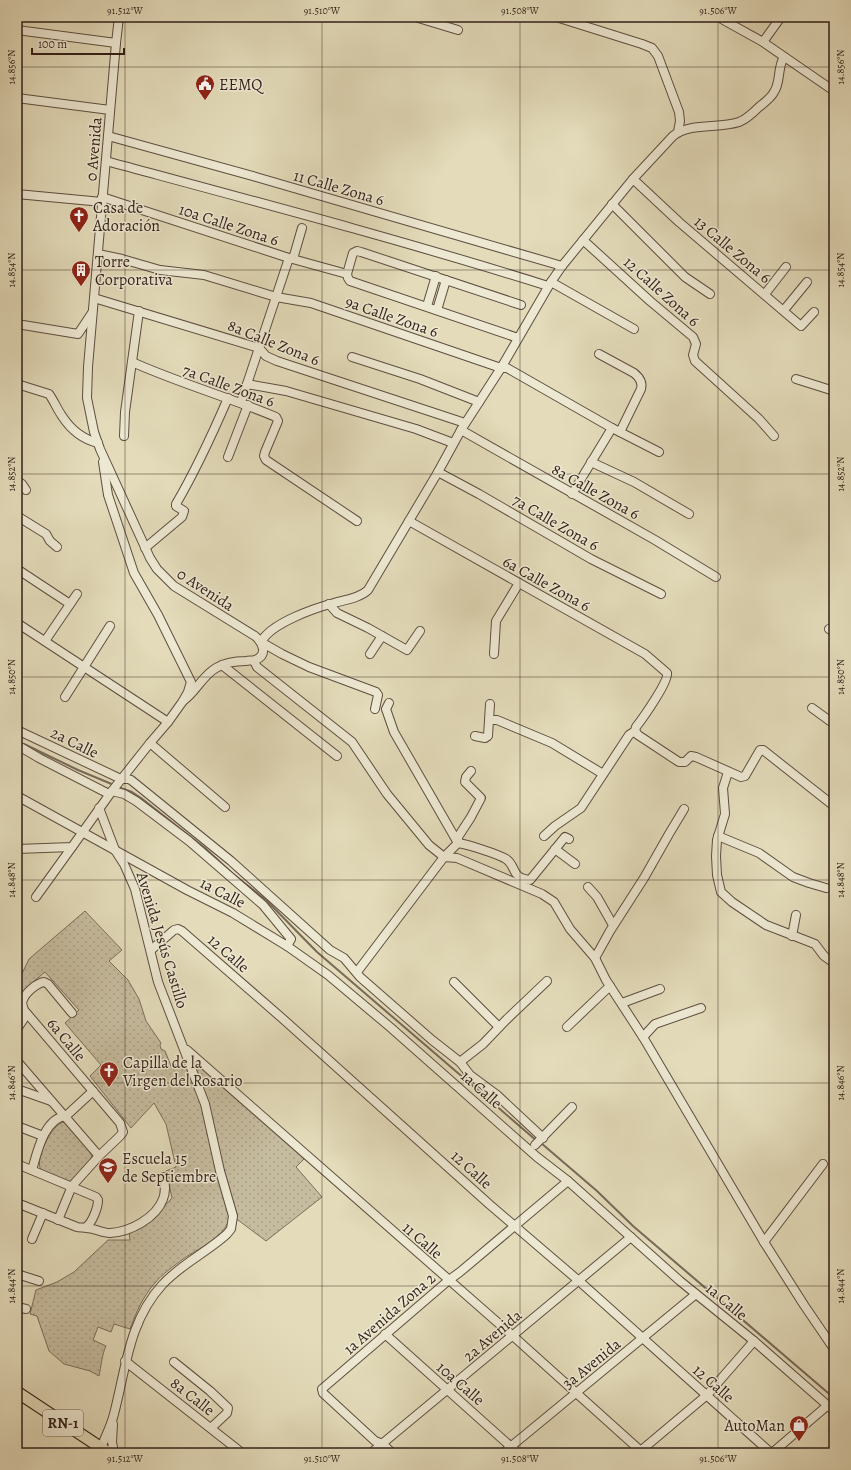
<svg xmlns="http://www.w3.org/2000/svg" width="851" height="1470" font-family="Alegreya,serif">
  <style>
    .park { fill: url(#park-dots); stroke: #7c6d5b }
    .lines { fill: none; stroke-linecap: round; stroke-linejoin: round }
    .stream { stroke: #786958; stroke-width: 2 }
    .minor-casing { stroke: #5e4e40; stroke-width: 10 }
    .major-casing { stroke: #321f18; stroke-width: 13 }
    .minor { stroke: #ede8d2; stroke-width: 8 }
    .major { stroke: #e3dbba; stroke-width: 11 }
    .ticks { fill: none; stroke: #321f18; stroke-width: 1; stroke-opacity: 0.45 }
    .labels { text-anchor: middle; stroke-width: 3; stroke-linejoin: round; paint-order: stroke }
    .shield { fill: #ede8d2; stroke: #6a5b50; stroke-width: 1 }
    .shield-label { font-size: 15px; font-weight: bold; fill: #321f18 }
    .poi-label { font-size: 16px; fill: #321f18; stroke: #ede8d2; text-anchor: start }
    .street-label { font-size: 16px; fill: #321f18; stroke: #ede8d2 }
    .neatline { fill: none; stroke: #321f18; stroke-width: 1.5 }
    .ticks-label { font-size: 10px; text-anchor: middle; fill: #321f18 }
  </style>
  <defs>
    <pattern id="park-dots" width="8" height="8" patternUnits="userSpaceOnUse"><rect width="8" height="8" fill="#c5bb9e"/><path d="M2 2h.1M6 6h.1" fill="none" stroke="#aaa087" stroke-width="1.8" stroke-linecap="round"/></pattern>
  </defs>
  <rect width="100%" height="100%" fill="#e3dbba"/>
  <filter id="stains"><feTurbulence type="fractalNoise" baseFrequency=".005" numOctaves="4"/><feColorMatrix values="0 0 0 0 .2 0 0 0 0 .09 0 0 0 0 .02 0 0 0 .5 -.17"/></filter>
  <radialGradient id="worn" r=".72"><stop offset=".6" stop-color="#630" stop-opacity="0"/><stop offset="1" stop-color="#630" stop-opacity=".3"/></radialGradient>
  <g class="park">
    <path d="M85,911L122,950L109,961L128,980L139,999L146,1021L161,1043L160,1045L161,1049L165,1051L171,1066L194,1060L305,1158L296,1167L322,1197L266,1241L238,1220H229C222,1239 199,1248 183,1259C174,1266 162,1274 155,1283C143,1296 136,1313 130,1329L114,1324L111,1332L98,1327L93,1340L106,1346C102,1354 101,1367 99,1376L90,1371L64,1364L49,1351L37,1316L30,1314L36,1290L57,1282L74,1272L108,1240H130L129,1232L152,1219L172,1198L166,1171L176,1167L166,1124L154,1103L131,1128L90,1076L101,1065L65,1023L79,1010L45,972L32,983L19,997L17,996V984L29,959Z"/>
    <path d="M64,1122L67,1124L92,1151C94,1161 77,1180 68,1182L41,1170C34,1159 52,1124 64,1122Z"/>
  </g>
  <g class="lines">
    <g class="stream">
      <polyline points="24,744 78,770 114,785"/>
      <polyline points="118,787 132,792 141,798 205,848 233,874 266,900 317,952 537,1141"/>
      <polyline points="541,1143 597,1191 633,1226 834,1398"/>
    </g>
    <defs>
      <g id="minor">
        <path d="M119,17L116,43L88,367L87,398L94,432L100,449L150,558L157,569L174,586L255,636C262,642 269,655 255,660C252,661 249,660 246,661C237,661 224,663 216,668C202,676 196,692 183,701"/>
        <polyline points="415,17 458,30"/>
        <polyline points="556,17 642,44 652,48 658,56 679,112 680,121 678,132"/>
        <polyline points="718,17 763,42 834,91"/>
        <polyline points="17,30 116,43"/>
        <polyline points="763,42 781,17"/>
        <polyline points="17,98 110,110"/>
        <polyline points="108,136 256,177 562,266"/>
        <path d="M106,161C254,201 402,240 548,286"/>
        <polyline points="633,179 679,222 801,326 814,312"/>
        <polyline points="17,194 102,202"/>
        <polyline points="102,197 289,258 347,274"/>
        <polyline points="612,204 685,277 710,294"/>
        <polyline points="583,240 650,301 693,337 696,344 693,355 695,361 759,419 774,436"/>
        <polyline points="98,254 122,259 160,270 204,275 276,297 311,303 501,368 507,368 612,428 659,452"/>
        <polyline points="293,259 302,228"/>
        <polyline points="551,282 634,329"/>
        <polyline points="765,294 786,267"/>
        <polyline points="94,298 259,348 266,356 277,361 465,423"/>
        <polyline points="427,306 436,276"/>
        <polyline points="437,310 446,280"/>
        <polyline points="784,310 807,282"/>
        <polyline points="17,324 78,334 92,313"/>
        <polyline points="518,338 350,281 348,278 347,274 353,253 357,251 361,252 521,305"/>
        <path d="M599,354L634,373C639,377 643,382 641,389L620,432"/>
        <polyline points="352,357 420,379 479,402"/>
        <path d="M132,362C179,383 228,397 276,417L278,421L265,452L264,456L266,460L357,521"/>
        <polyline points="796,379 834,391"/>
        <path d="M17,384L49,394C54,401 57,409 62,416C71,430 82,439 98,443"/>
        <polyline points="247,384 286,391 416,429 453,443"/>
        <polyline points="241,402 289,258"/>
        <polyline points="461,430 655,540 716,577"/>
        <polyline points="124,436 125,412 139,311"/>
        <polyline points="228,457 248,405"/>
        <polyline points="591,462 634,482 689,514"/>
        <polyline points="438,472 479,494 591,559 661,594"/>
        <polyline points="17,481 22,484 26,490"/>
        <polyline points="572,494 612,428"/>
        <polyline points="17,516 46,534 50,541 57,547"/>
        <path d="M409,521L645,654L667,673C669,681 643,718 636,727L635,731L629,735L581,808L555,826L544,836"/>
        <path d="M145,548L182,517L184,511L176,506V504C196,470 212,435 228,398"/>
        <polyline points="17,569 70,604"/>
        <polyline points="329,604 337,613 368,628 407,650 420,631"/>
        <polyline points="17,623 168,722"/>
        <polyline points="829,629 834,632"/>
        <polyline points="45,641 77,594"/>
        <polyline points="370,654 382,636"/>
        <polyline points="494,654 496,621 519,583"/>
        <polyline points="254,661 257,667 352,742 387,794 429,845 444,857 457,858 542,894 554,902 570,929 595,958 606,980 643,1037 764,1242 804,1305 834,1349"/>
        <polyline points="222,665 337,756"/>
        <polyline points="65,697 110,626"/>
        <polyline points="389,703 386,709 394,732 458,843"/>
        <polyline points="812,708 834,724"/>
        <path d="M375,709L378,695L376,692L309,667L282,654L261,642C271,623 315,608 334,603C345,600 360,598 368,590L438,472L461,430L501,368L551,282L562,266L633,179L673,136C691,122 718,129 739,122C747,119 753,113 759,107C764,103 771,98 774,92C781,82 777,68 784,57"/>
        <polyline points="490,720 497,720 552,743 603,774"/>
        <polyline points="17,730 121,779 128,779 131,780 231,861 330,950 344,958 360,977 432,1040 460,1062 470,1075 497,1095 543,1138"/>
        <polyline points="635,731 638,735 679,762 685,762 691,756 696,757 741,777 745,776 760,750 763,750 834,806"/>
        <polyline points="475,736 485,738 488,736 490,704"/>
        <polyline points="150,743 225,807"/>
        <polyline points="17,745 39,758 109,794"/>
        <polyline points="728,772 723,788 725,814 717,840 716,856 717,875 721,892 732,902 766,925 815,944 824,956 834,963"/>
        <polyline points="112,791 124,794 136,801 189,841 263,905 291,939 287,946"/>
        <polyline points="17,796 187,890 233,913 287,946 328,975 390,1027 537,1157 568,1181 680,1281 754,1341 834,1411"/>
        <path d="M99,808L115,850L124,864L135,889L158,982L205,1104L220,1171L233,1216L231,1229L227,1234C206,1253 181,1264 162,1285C129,1321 126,1368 114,1414C111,1426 105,1437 101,1448"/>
        <polyline points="718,836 759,853 793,877 809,883 826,888"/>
        <path d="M458,843C466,844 498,854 506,859C517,866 510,878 530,880L565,837L569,839"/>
        <polyline points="17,849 72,847 112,791 150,743 168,722 183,701 188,692 191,682 158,615 134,573 108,495 103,462"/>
        <polyline points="555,849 575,864"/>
        <polyline points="588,887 597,897 613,925"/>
        <polyline points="36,897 72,847"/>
        <polyline points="792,936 796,915"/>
        <polyline points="151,950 174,930 178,929 182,931 283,1019 489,1204 579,1281 771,1453"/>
        <polyline points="595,958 610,931 644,878 669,834 684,809"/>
        <polyline points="357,972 444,857 458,843 458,837 471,817 481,798 465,782 466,777 471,771"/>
        <polyline points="454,982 499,1027"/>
        <polyline points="622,1003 660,989"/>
        <polyline points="567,1027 610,986"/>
        <polyline points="17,1029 27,1014"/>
        <polyline points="643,1037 655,1024 701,1008"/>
        <polyline points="187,1050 513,1336 643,1453"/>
        <polyline points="17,1061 99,1156"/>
        <polyline points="460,1062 483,1044 507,1019 547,981"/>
        <polyline points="17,1089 51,1101"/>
        <polyline points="17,1126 43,1136"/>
        <polyline points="535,1145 572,1107"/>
        <path d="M17,1164L96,1197L98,1200C98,1208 92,1223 86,1227"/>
        <path d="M32,1170C37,1153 44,1118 66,1116L93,1091"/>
        <path d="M17,1203L77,1227C80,1228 83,1227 86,1228C94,1228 102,1233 110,1233C130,1232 156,1218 163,1199C166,1192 165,1185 164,1177"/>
        <path d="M58,1220L72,1186L99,1156L120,1136L123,1132L120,1123L24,1010C23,1006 21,1003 23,1000C25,993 37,983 44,982L48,984L72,1013"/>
        <polyline points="32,1239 43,1213"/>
        <polyline points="764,1242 823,1164"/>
        <polyline points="17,1274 39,1281"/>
        <polyline points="17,1307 26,1309"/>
        <polyline points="385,1334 518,1453"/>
        <polyline points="125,1361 242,1453"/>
        <polyline points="174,1362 210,1391 228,1408 227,1413 211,1428"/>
        <polyline points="113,1424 112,1442 114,1453"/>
        <polyline points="371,1453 631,1237"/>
        <polyline points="392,1453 383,1444 375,1441 323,1393 322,1389 449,1280 460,1272 568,1181"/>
        <polyline points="503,1453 696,1294"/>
        <polyline points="638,1453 707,1395 754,1341"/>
        <polyline points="772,1453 828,1405"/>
      </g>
      <polyline id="major" points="17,1392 109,1453"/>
    </defs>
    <use href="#minor" class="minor-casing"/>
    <use href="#major" class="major-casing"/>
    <use href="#minor" class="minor"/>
    <use href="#major" class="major"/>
  </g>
  <path class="ticks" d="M125,17V1453M322,17V1453M520,17V1453M718,17V1453M17,67H834M17,270H834M17,474H834M17,677H834M17,880H834M17,1083H834M17,1286H834"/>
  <defs>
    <symbol id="civic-pin" viewBox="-11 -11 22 30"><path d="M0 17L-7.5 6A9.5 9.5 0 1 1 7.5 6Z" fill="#8f2418" stroke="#ede8d2"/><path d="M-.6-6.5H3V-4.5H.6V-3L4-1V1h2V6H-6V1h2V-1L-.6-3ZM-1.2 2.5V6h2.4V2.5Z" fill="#fff"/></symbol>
    <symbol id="church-pin" viewBox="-11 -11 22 30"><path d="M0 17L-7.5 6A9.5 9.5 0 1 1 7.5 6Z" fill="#8f2418" stroke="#ede8d2"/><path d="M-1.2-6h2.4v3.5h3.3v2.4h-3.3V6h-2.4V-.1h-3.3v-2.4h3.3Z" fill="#fff"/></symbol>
    <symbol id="building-pin" viewBox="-11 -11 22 30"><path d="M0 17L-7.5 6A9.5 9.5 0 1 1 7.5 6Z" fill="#8f2418" stroke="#ede8d2"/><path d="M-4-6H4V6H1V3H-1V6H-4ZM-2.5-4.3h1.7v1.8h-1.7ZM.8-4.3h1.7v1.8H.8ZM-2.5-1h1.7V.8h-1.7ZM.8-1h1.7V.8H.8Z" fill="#fff"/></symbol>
    <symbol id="school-pin" viewBox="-11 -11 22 30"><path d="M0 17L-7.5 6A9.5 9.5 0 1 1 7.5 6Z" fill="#8f2418" stroke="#ede8d2"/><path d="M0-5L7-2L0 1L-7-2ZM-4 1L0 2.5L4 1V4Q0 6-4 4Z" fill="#fff"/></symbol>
    <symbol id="shop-pin" viewBox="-11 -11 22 30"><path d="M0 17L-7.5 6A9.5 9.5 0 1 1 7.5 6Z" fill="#8f2418" stroke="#ede8d2"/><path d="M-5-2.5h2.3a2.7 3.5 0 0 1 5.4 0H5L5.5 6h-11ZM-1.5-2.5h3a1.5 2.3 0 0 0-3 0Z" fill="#fff"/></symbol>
  </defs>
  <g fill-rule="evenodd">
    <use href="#civic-pin" x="194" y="73" width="22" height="30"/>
    <use href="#church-pin" x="68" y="205" width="22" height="30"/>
    <use href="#building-pin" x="70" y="259" width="22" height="30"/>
    <use href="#church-pin" x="98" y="1060" width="22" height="30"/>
    <use href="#school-pin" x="97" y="1156" width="22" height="30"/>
    <use href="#shop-pin" x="788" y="1414" width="22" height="30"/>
  </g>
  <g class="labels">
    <rect class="shield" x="43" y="1410" width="40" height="26" rx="3"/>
    <g class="shield-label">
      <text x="63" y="1428">RN-1</text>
    </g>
    <g class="poi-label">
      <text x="219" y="90">EEMQ</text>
      <text x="93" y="213">Casa de<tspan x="93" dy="18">Adoración</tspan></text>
      <text x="95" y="267">Torre<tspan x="95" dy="18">Corporativa</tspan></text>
      <text x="123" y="1068">Capilla de la<tspan x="123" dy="18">Virgen del Rosario</tspan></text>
      <text x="122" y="1164">Escuela 15<tspan x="122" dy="18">de Septiembre</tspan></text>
      <text x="785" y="1431" text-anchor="end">AutoMan</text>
    </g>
    <g class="street-label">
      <text transform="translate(93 149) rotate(-85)" y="6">0 Avenida</text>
      <text transform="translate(339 187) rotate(16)" y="6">11 Calle Zona 6</text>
      <text transform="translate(229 224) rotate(18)" y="6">10a Calle Zona 6</text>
      <text transform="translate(733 249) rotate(40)" y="6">13 Calle Zona 6</text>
      <text transform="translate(662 291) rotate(42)" y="6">12 Calle Zona 6</text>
      <text transform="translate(392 316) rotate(19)" y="6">9a Calle Zona 6</text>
      <text transform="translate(274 342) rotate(22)" y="6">8a Calle Zona 6</text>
      <text transform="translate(229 385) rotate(20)" y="6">7a Calle Zona 6</text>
      <text transform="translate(596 491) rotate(29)" y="6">8a Calle Zona 6</text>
      <text transform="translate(556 522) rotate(30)" y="6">7a Calle Zona 6</text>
      <text transform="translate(547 583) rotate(29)" y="6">6a Calle Zona 6</text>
      <text transform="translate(206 589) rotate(33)" y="6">0 Avenida</text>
      <text transform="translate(75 742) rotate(26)" y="6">2a Calle</text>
      <text transform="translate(223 892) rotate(27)" y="6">1a Calle</text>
      <text transform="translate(163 940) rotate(73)" y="6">Avenida Jesús Castillo</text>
      <text transform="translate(229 953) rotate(41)" y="6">12 Calle</text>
      <text transform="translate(67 1039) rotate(50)" y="6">6a Calle</text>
      <text transform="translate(482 1089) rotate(41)" y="6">1a Calle</text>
      <text transform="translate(472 1169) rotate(42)" y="6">12 Calle</text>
      <text transform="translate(423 1240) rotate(41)" y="6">11 Calle</text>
      <text transform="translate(727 1301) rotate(40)" y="6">1a Calle</text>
      <text transform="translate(389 1313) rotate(-41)" y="6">1a Avenida Zona 2</text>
      <text transform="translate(492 1335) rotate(-40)" y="6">2a Avenida</text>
      <text transform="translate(591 1363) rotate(-39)" y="6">3a Avenida</text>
      <text transform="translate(461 1383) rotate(41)" y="6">10a Calle</text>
      <text transform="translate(714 1383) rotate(41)" y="6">12 Calle</text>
      <text transform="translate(193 1396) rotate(38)" y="6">8a Calle</text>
    </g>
  </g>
  <rect width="851" height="1470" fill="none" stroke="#e3dbba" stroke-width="44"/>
  <path d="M32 48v6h92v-6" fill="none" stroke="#321f18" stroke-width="2"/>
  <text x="38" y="48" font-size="12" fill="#321f18" stroke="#ede8d2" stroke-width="3" paint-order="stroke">100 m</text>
  <rect x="22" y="22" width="807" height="1426" class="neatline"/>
  <g class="ticks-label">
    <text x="125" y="14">91.512°W</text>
    <text x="322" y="14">91.510°W</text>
    <text x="520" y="14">91.508°W</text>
    <text x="718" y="14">91.506°W</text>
    <text transform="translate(11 67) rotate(-90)" y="4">14.856°N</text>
    <text transform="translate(840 67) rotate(-90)" y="4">14.856°N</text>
    <text transform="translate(11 270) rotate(-90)" y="4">14.854°N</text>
    <text transform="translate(840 270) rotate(-90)" y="4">14.854°N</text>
    <text transform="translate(11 474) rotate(-90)" y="4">14.852°N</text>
    <text transform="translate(840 474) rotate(-90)" y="4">14.852°N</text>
    <text transform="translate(11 677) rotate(-90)" y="4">14.850°N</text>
    <text transform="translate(840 677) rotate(-90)" y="4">14.850°N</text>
    <text transform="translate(11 880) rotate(-90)" y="4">14.848°N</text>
    <text transform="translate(840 880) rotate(-90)" y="4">14.848°N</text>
    <text transform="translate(11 1083) rotate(-90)" y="4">14.846°N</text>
    <text transform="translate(840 1083) rotate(-90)" y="4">14.846°N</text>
    <text transform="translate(11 1286) rotate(-90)" y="4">14.844°N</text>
    <text transform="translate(840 1286) rotate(-90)" y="4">14.844°N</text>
    <text x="125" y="1462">91.512°W</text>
    <text x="322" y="1462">91.510°W</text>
    <text x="520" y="1462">91.508°W</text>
    <text x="718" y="1462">91.506°W</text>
  </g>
  <rect width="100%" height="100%" filter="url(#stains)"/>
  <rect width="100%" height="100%" fill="url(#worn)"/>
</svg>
